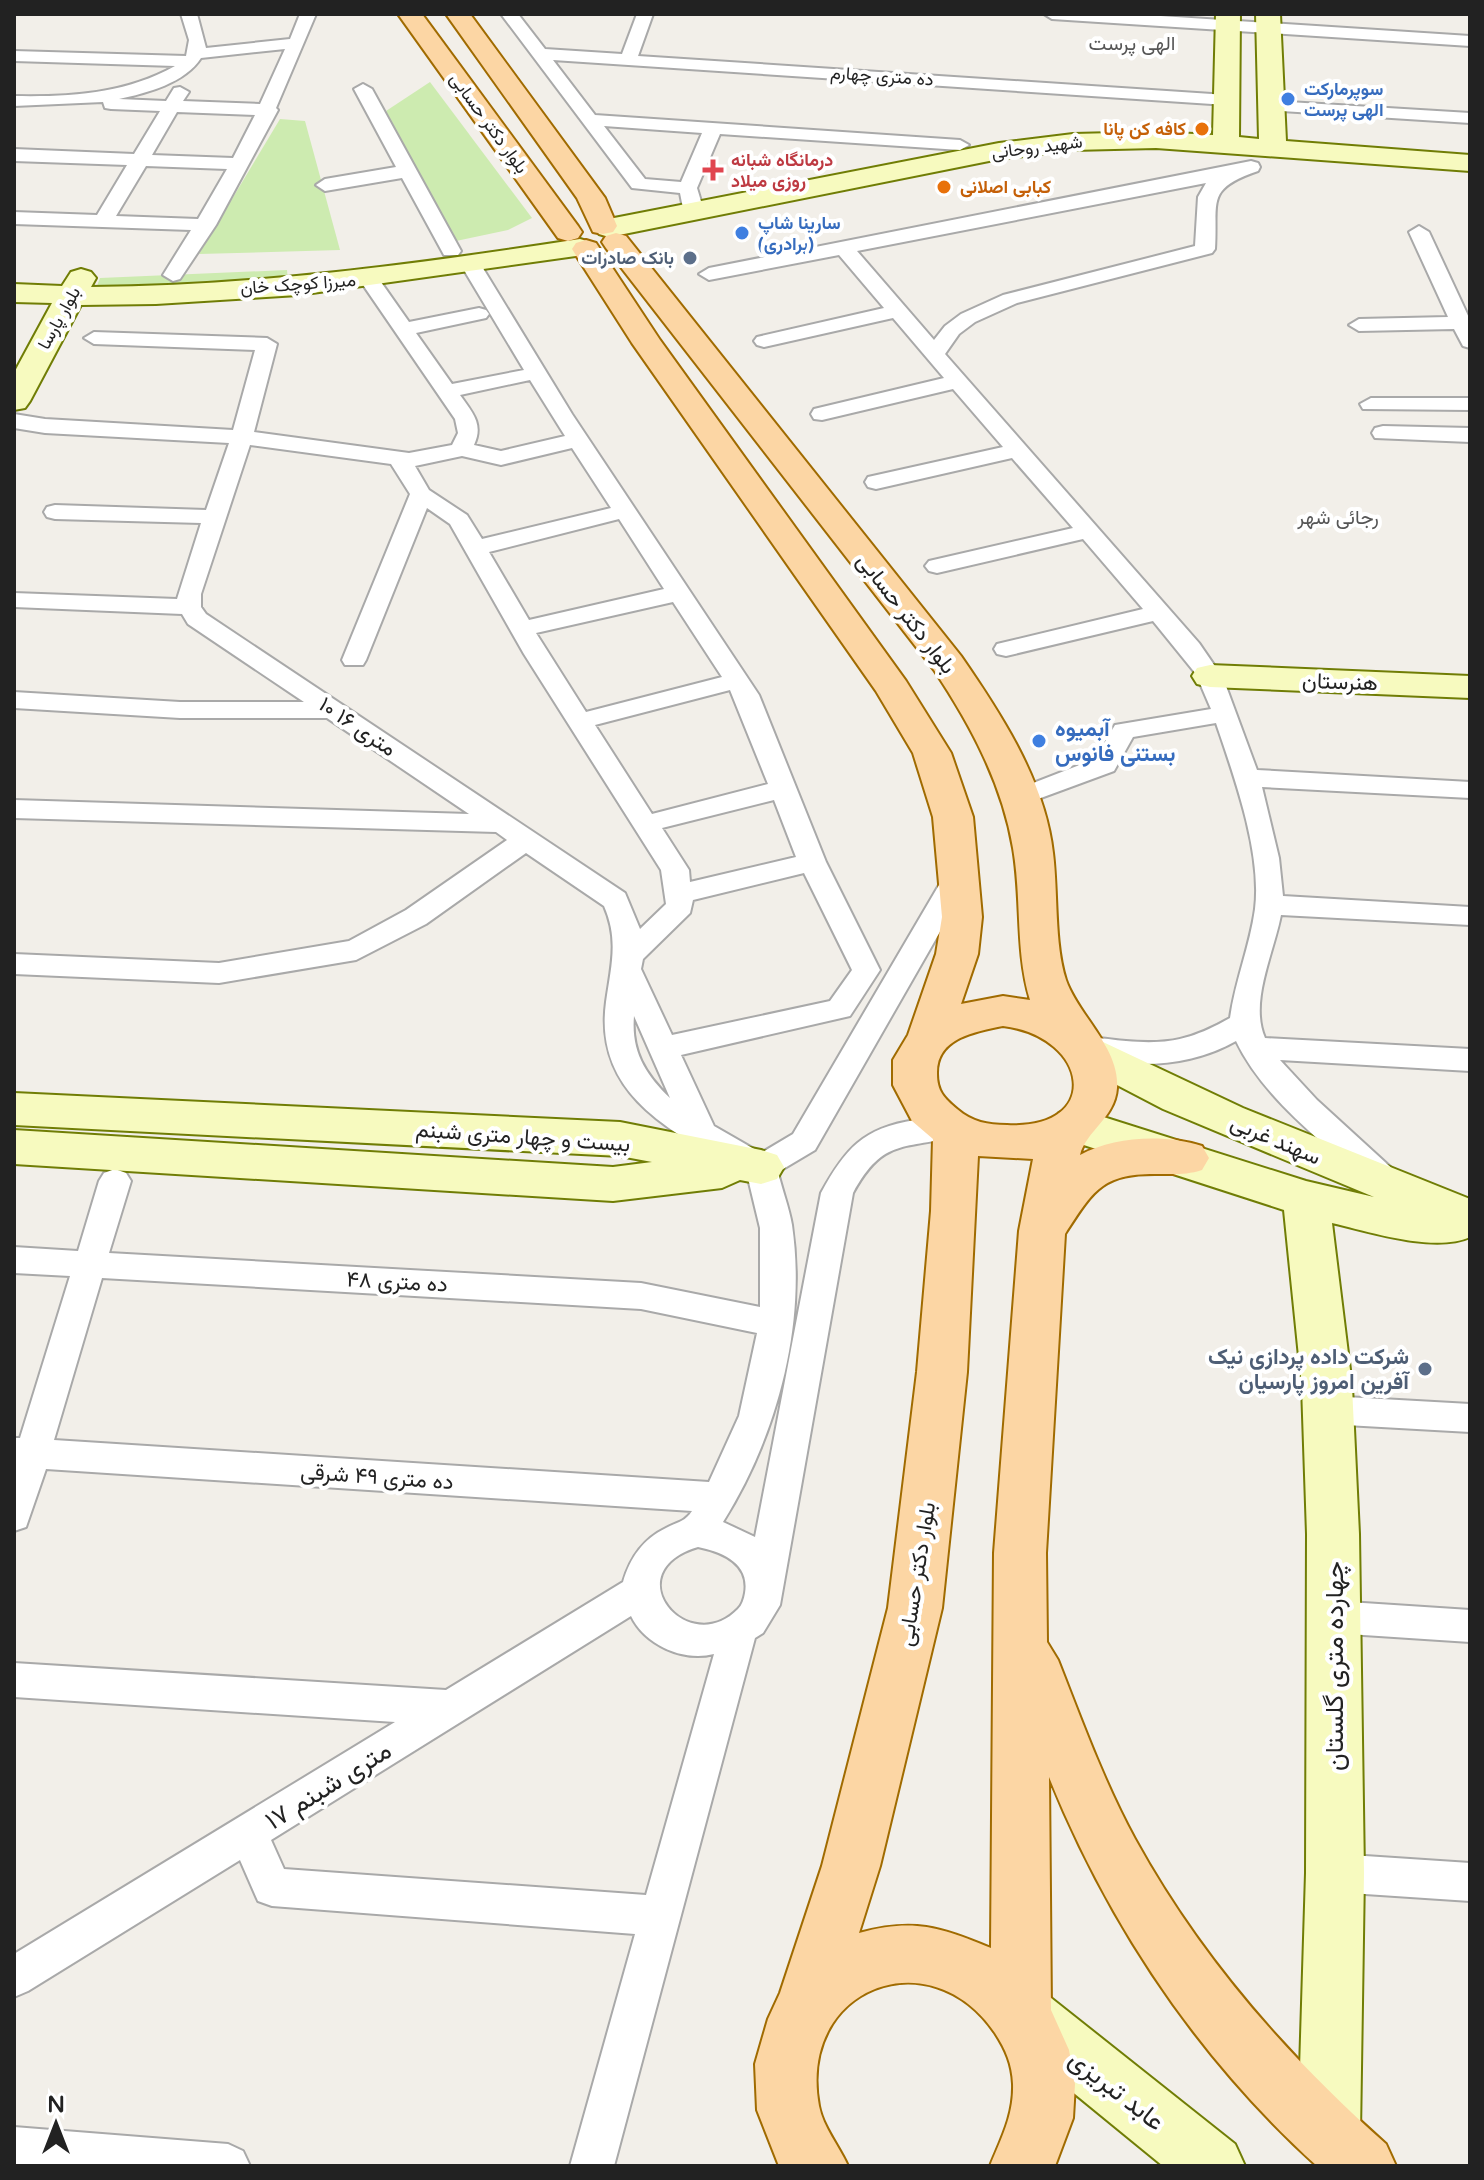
<svg xmlns="http://www.w3.org/2000/svg" width="1484" height="2180" font-family="'Varela Round',Vazirmatn,sans-serif">
  <style>
    .grass { fill: #cdebb0 }
    .lines { fill: none; stroke-linecap: round; stroke-linejoin: round }
    .street-casing { stroke: #a9a9a9; stroke-width: 4 }
    .secondary-casing { stroke: #707d05; stroke-width: 4 }
    .primary-casing { stroke: #a06b00; stroke-width: 4 }
    .street { fill: #fff; fill-rule: evenodd }
    .secondary { fill: #f7fabf; fill-rule: evenodd }
    .primary { fill: #fcd6a4; fill-rule: evenodd }
    .shop-dot { fill: #3f7fe0; stroke: #fff; stroke-width: 3 }
    .food-dot { fill: #e8710a; stroke: #fff; stroke-width: 3 }
    .health-dot { fill: #e0444e; stroke: #fff; stroke-width: 3 }
    .service-dot { fill: #5c6f8a; stroke: #fff; stroke-width: 3 }
    .labels { text-anchor: middle; stroke-width: 8; stroke-linejoin: round; paint-order: stroke }
    .far-street-label { font-size: 18px; fill: #222; stroke: #fff }
    .far-shop-label { font-size: 18px; font-weight: bold; fill: #366cbe; stroke: #fff; text-anchor: start }
    .far-food-label { font-size: 18px; font-weight: bold; fill: #c56008; stroke: #fff; text-anchor: end }
    .far-health-label { font-size: 18px; font-weight: bold; fill: #be3a42; stroke: #fff; text-anchor: start }
    .far-service-label { font-size: 18px; font-weight: bold; fill: #4e5e75; stroke: #fff; text-anchor: end }
    .far-neighbourhood-label { font-size: 20px; fill: #555; stroke: #fff }
    .street-label { font-size: 22px; fill: #222; stroke: #fff }
    .shop-label { font-size: 22px; font-weight: bold; fill: #366cbe; stroke: #fff; text-anchor: start }
    .service-label { font-size: 22px; font-weight: bold; fill: #4e5e75; stroke: #fff; text-anchor: end }
    .near-street-label { font-size: 26px; fill: #222; stroke: #fff }
  </style>
  <rect width="100%" height="100%" fill="#f2efe9"/>
  <g class="grass">
    <polygon points="430,82 532,218 508,230 456,241 386,111"/>
    <polygon points="280,119 305,121 340,250 199,254"/>
    <polygon points="287,270 288,282 95,291 100,278"/>
  </g>
  <g class="lines">
    <defs>
      <g id="street">
        <path d="M181,14H197L206,48L290,39L300,14H316L276,108L278,110L216,225L180,279L173,281L163,275L191,230L14,224V212L97,215L127,165L14,161V149L134,154L160,111L111,109L105,108L103,102L14,106V96C70,97 125,94 175,66L14,61V51L186,56L189,40ZM285,49L260,104L183,101L189,92L180,87L174,88L166,101L119,99C147,93 185,83 201,58ZM177,112L255,115L233,158L152,155ZM146,166L227,169L198,219L116,216Z"/>
        <path d="M501,14H518L545,49L622,54L637,14H653L638,56L1227,95L1236,100L1227,105L553,60L595,115L960,140L969,145L960,150L720,134L697,188L703,208L693,214L683,208L680,193L632,188ZM604,126L702,133L681,182L645,179Z"/>
        <polygon points="1044,14 1130,14 1470,36 1470,46 1052,19"/>
        <polygon points="363,84 372,89 461,251 458,255 444,255 402,178 325,191 316,185 325,179 396,167 354,89"/>
        <polygon points="1272,101 1470,113 1470,123 1266,110 1263,106 1266,102"/>
        <path d="M1251,161L1258,163L1260,167L1258,171C1205,189 1218,201 1215,249L1212,253L1017,303L975,322L959,334L945,354L1199,643L1223,678L1257,770L1470,782V798L1262,787L1279,858L1283,896L1470,907V925L1281,915C1274,952 1249,1002 1265,1038L1470,1049V1071L1280,1060L1317,1100L1398,1174L1403,1182L1398,1190L1387,1194L1376,1190C1328,1146 1264,1100 1236,1041C1189,1068 1127,1070 1075,1054L1070,1047L1075,1040C1091,1035 1109,1040 1126,1041C1169,1045 1193,1039 1230,1018C1235,981 1250,946 1255,909C1262,853 1234,776 1216,723L1133,737L1114,771L1019,806L1010,804L1006,798L1010,792L1095,759L1115,725L1211,709L1196,674L1153,621L1006,656L997,654L994,649L997,644L1143,609L1083,539L937,573L929,571L925,566L929,561L1073,528L1012,458L876,489L868,487L865,482L868,477L1003,447L953,389L822,420L814,419L811,414L814,409L944,378L893,318L764,347L757,345L754,341L757,337L884,308L839,255L709,280L699,274L709,268ZM1206,183L1198,197L1195,246L1003,295L961,314L945,326L934,340L857,251Z"/>
        <polygon points="1419,226 1429,232 1470,320 1470,348 1463,346 1454,329 1359,331 1349,325 1359,319 1448,317 1409,232"/>
        <path d="M471,259L481,265L572,414L759,695L826,862L880,970L850,1016L681,1055L714,1126L761,1153L793,1134L949,868L959,865L969,868L973,874L815,1150L778,1172C782,1190 789,1207 792,1225C807,1327 776,1437 723,1522L755,1537L821,1193C845,1149 863,1128 915,1120C930,1118 943,1115 958,1119L962,1127L958,1135C905,1151 884,1136 853,1193L780,1605L763,1633L755,1638L614,2166H570L635,1934L272,1906L258,1901L240,1860L28,1991L14,1997V1954L395,1722L14,1697V1663L446,1690L623,1582C630,1558 643,1539 666,1528C677,1522 685,1522 692,1511L46,1469L26,1527L14,1531V1438H20L70,1276L14,1273V1247L78,1251L99,1181L104,1173L115,1169L126,1173L131,1181L109,1253L641,1283L760,1307V1228L747,1174C677,1134 593,1098 606,1002C611,966 619,940 604,906L526,853L426,924L356,960L219,983L14,974V954L219,963L349,941L406,910L507,840L496,832L14,818V800L469,814L327,718H180L14,708V692L180,702H304L188,624L182,614L14,607V593L177,599L201,523L55,519L47,517L44,512L47,507L55,505L206,510L229,443L45,433L14,428V414L45,419L233,430L255,350L94,344L84,338L94,332L267,338L277,344L254,432L409,453L452,445L458,433L455,419L359,279L362,275H376L409,322L479,308L486,310L489,314L486,318L416,333L452,384L524,370L461,265ZM530,380L565,436L501,451L474,445C484,424 472,412 460,395ZM250,445L391,464L410,494L342,660L345,665H363L366,660L427,508L450,524L524,654L661,870L666,904L640,929L625,893L206,614L201,607V594ZM572,448L611,508L482,539L467,515L429,490L415,466L462,456L501,465ZM619,519L664,589L529,620L489,552ZM673,602L722,677L586,712L536,633ZM730,690L768,784L652,814L595,725ZM774,800L796,857L690,882L689,870L662,828ZM804,873L852,970L830,1001L672,1035L641,969L643,959L690,913L693,900ZM634,1016L670,1098C645,1074 631,1051 634,1016ZM102,1278L641,1309L757,1333L739,1416L709,1482L54,1440ZM698,1547C722,1552 750,1563 745,1593C744,1599 742,1605 738,1609C688,1660 614,1572 698,1547ZM631,1616C645,1645 683,1662 714,1654L646,1895L284,1869L271,1840Z"/>
        <polygon points="1371,398 1470,398 1470,410 1363,409 1360,404"/>
        <polygon points="1383,426 1470,428 1470,442 1375,438 1372,433 1375,428"/>
        <polygon points="1328,1396 1470,1404 1470,1432 1328,1424 1316,1420 1311,1410 1316,1400"/>
        <polygon points="1333,1601 1470,1610 1470,1642 1333,1633 1320,1628 1315,1617 1320,1606"/>
        <polygon points="1335,1854 1470,1863 1470,1901 1335,1892 1321,1887 1315,1873 1321,1859"/>
        <polygon points="14,2127 228,2144 243,2151 250,2166 14,2166"/>
      </g>
      <g id="secondary">
        <polygon points="1216,14 1240,14 1239,137 1259,139 1256,14 1280,14 1286,141 1470,155 1470,171 1156,148 1073,150 999,159 609,237 599,234 595,228 599,222 609,219 999,143 1073,134 1156,132 1213,135"/>
        <path d="M580,239L590,242L594,248L590,254L298,295L156,304L81,305L30,401L25,408L14,410V373L52,303L14,302V284L62,286L71,272L81,269L91,272L96,278L91,287C256,286 417,264 580,239Z"/>
        <polygon points="1210,665 1470,676 1470,698 1210,687 1197,684 1192,676 1197,668"/>
        <path d="M1086,1034L1243,1108L1470,1199V1237C1435,1253 1370,1232 1332,1223L1352,1386L1359,1534L1364,1873L1360,2134L1351,2156L1329,2165L1307,2156L1298,2134L1306,1873L1307,1534L1302,1386L1284,1210L1059,1137L1053,1125L1059,1113L1075,1108L1306,1181L1374,1197L1163,1109L1071,1061L1064,1050L1071,1039Z"/>
        <polygon points="14,1093 620,1122 761,1150 777,1155 784,1167 777,1179 761,1184 740,1180 722,1188 613,1201 14,1164 14,1130 613,1167 652,1162 620,1156 14,1125"/>
        <polygon points="1025,1985 1046,1994 1235,2144 1245,2166 1163,2166 1004,2036 995,2015 1004,1994"/>
      </g>
      <g id="primary">
        <polygon points="398,14 422,14 578,226 582,232 578,238 568,241 558,238"/>
        <polygon points="446,14 470,14 605,198 617,226 613,232 603,234 593,232 577,198"/>
        <path d="M616,233L626,236L961,656C1001,714 1045,781 1053,853C1058,892 1054,943 1066,980C1078,1015 1120,1048 1117,1088C1115,1118 1086,1131 1080,1155C1115,1136 1165,1134 1202,1146L1209,1158L1202,1170C1187,1175 1174,1174 1159,1174C1103,1173 1094,1189 1065,1234L1046,1553L1047,1642L1058,1660C1082,1721 1104,1782 1135,1839C1199,1956 1287,2056 1386,2144L1396,2166H1317C1198,2058 1109,1925 1049,1777L1051,2010L1069,2050L1075,2084L1073,2118L1055,2166H990C1001,2139 1014,2115 1013,2084C1012,2064 1006,2050 995,2033C930,1937 797,1988 819,2106C823,2127 839,2146 848,2166H779L757,2110L755,2064L768,2019L780,1993L822,1866L888,1608L917,1372L931,1211L933,1139L912,1121L893,1085V1060L908,1035L936,954L942,917L933,817L913,753L876,691L632,343L572,249L576,243L586,240L596,243L660,340L906,681L951,753L973,817L982,917L978,954L961,1004L1003,996L1030,1000C1015,950 1022,899 1013,848C1002,783 970,724 934,670L606,248L602,242L606,236ZM1003,1026C1090,1037 1103,1130 1007,1125C988,1125 972,1122 957,1109C944,1098 937,1091 937,1074C936,1038 974,1032 1003,1026ZM978,1156L1033,1159L1019,1231L994,1553L991,1948C939,1927 914,1918 859,1933L880,1866L942,1608L967,1372Z"/>
      </g>
    </defs>
    <use href="#street" class="street-casing"/>
    <use href="#secondary" class="secondary-casing"/>
    <use href="#primary" class="primary-casing"/>
    <use href="#street" class="street"/>
    <use href="#secondary" class="secondary"/>
    <use href="#primary" class="primary"/>
  </g>
  <g class="shop-dot">
    <circle cx="1288" cy="99" r="8"/>
    <circle cx="742" cy="233" r="8"/>
    <circle cx="1039" cy="741" r="8"/>
  </g>
  <g class="food-dot">
    <circle cx="1202" cy="129" r="8"/>
    <circle cx="944" cy="187" r="8"/>
  </g>
  <path class="health-dot" d="M709 158h8v8h8v8h-8v8h-8v-8h-8v-8h8z"/>
  <g class="service-dot">
    <circle cx="690" cy="258" r="8"/>
    <circle cx="1425" cy="1369" r="8"/>
  </g>
  <g class="labels">
    <g class="far-street-label">
      <text transform="translate(882 76) rotate(4)" y="6">ده متری چهارم</text>
      <text transform="translate(489 123) rotate(54)" y="6">بلوار دکتر حسابی</text>
      <text transform="translate(1037 147) rotate(-7)" y="6">شهید روحانی</text>
      <text transform="translate(298 284) rotate(-4)" y="6">میرزا کوچک خان</text>
      <text transform="translate(59 318) rotate(-61)" y="6">بلوار پارسا</text>
    </g>
    <g class="far-shop-label">
      <text x="1304" y="95">سوپرمارکت<tspan x="1304" dy="21">الهی پرست</tspan></text>
      <text x="758" y="229">سارینا شاپ<tspan x="758" dy="21">(برادری)</tspan></text>
    </g>
    <g class="far-food-label">
      <text x="1186" y="135">کافه کن پانا</text>
      <text x="960" y="193" text-anchor="start">کبابی اصلانی</text>
    </g>
    <g class="far-health-label">
      <text x="731" y="166">درمانگاه شبانه<tspan x="731" dy="21">روزی میلاد</tspan></text>
    </g>
    <g class="far-service-label">
      <text x="674" y="264">بانک صادرات</text>
    </g>
    <g class="far-neighbourhood-label">
      <text x="1132" y="50">الهی پرست</text>
      <text x="1338" y="524">رجائی شهر</text>
    </g>
    <g class="street-label">
      <text transform="translate(907 613) rotate(52)" y="8">بلوار دکتر حسابی</text>
      <text transform="translate(1340 681) rotate(2)" y="8">هنرستان</text>
      <text transform="translate(358 726) rotate(34)" y="8">۱۰ متری ۱۶</text>
      <text transform="translate(523 1136) rotate(4)" y="8">بیست و چهار متری شبنم</text>
      <text transform="translate(1276 1139) rotate(23)" y="8">سهند غربی</text>
      <text transform="translate(397 1281) rotate(3)" y="8">ده متری ۴۸</text>
      <text transform="translate(377 1476) rotate(4)" y="8">ده متری ۴۹ شرقی</text>
      <text transform="translate(916 1574) rotate(-81)" y="8">بلوار دکتر حسابی</text>
    </g>
    <g class="shop-label">
      <text x="1055" y="736">آبمیوه<tspan x="1055" dy="25">بستنی فانوس</tspan></text>
    </g>
    <g class="service-label">
      <text x="1409" y="1364">شرکت داده پردازی نیک<tspan x="1409" dy="25">آفرین امروز پارسیان</tspan></text>
    </g>
    <g class="near-street-label">
      <text transform="translate(1334 1666) rotate(-90)" y="9">چهارده متری گلستان</text>
      <text transform="translate(328 1785) rotate(-32)" y="9">۱۷ متری شبنم</text>
      <text transform="translate(1117 2090) rotate(38)" y="9">عابد تبریزی</text>
    </g>
  </g>
  <rect width="1484" height="2180" fill="none" stroke="#222222" stroke-width="32"/>
  <g transform="translate(56 2124)" stroke="#ffffff" stroke-width="6" paint-order="stroke">
  <path d="M0-6L14 30L0 20L-14 30Z" fill="#222222"/>
  <text y="-12" font-size="22" font-weight="bold" text-anchor="middle" fill="#222222">N</text>
  </g>
</svg>
